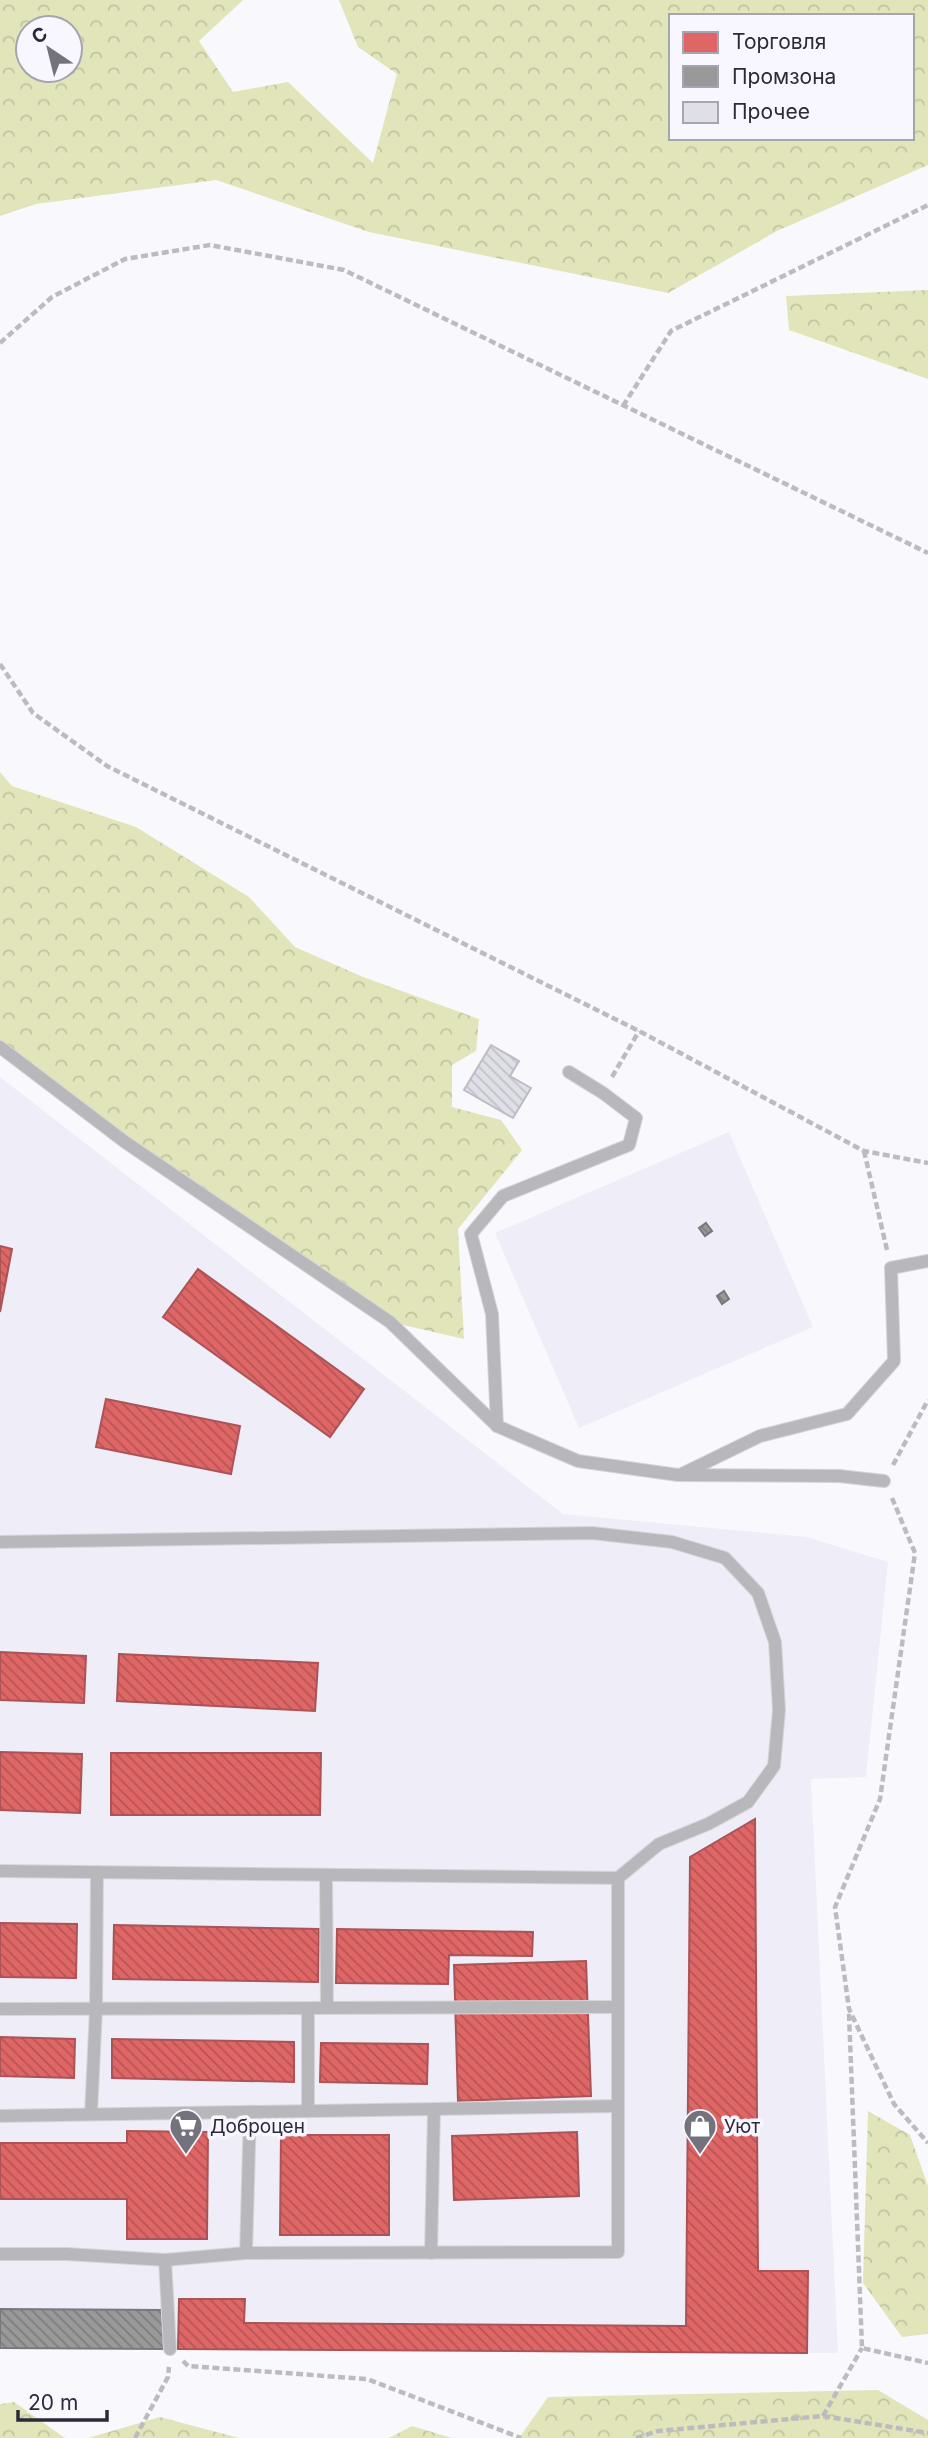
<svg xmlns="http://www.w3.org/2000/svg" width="928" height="2438" font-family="Inter,sans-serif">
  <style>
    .built { fill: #eeedf8 }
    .forest { fill: url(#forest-crowns); fill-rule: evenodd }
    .shops { fill: url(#shops-back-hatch); stroke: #aa5458; stroke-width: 2 }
    .industry { fill: url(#industry-back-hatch); stroke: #78787c; stroke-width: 2 }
    .building { fill: url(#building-back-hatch); stroke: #bdbcc4; stroke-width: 2 }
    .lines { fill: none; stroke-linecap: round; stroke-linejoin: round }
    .service-casing { stroke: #d5d5d9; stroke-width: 14 }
    .path { stroke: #bcbbc0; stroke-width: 4.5; stroke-dasharray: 7 3.5; stroke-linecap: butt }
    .service { stroke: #b8b8bc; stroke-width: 12 }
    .labels { text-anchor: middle; stroke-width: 7; stroke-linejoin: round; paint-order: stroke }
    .poi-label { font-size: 19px; fill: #2c2a38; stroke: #f8f7ff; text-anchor: start }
  </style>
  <defs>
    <pattern id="forest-crowns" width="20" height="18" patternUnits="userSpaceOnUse" patternTransform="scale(1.75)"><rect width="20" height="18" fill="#e2e4b9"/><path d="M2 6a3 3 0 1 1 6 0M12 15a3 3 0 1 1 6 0" fill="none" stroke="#c2c4a0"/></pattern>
    <pattern id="shops-back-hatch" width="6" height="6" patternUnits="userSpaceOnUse" patternTransform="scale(1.75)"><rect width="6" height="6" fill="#e06666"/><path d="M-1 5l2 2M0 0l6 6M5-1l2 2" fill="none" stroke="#b65455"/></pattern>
    <pattern id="industry-back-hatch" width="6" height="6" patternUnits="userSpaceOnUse" patternTransform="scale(1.75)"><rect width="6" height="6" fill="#999"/><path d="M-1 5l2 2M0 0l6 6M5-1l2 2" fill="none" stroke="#7d7d7e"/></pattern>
    <pattern id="building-back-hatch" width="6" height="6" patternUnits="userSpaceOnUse" patternTransform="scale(1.75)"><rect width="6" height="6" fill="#dfdfe7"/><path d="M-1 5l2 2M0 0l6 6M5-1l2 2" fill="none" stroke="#c0c0c7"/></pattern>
  </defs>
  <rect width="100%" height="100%" fill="#f9f9fd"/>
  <g class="built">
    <polygon points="0,1077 563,1514 807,1537 888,1562 866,1777 811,1779 838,2353 0,2348"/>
    <polygon points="729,1132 813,1327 579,1428 495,1233"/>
  </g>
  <g class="forest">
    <path d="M0,0H243L199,41L233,92L288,82L373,163L397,74L358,47L339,0H928V165L777,231L668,293L369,232L216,180L36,204L0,216ZM671,16H912V138H671ZM28,28H70V70H28Z"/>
    <polygon points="928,290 928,379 789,330 786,296"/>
    <polygon points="0,772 12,786 136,827 249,897 295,947 363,977 479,1019 476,1051 452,1065 452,1107 501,1120 522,1150 458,1229 464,1339 390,1322 0,1047"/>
    <polygon points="868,2111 910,2135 928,2186 928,2334 902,2337 863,2283"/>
    <polygon points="878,2390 928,2420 928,2438 519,2438 548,2397"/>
    <polygon points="14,2402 65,2438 0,2438 0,2404"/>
    <polygon points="160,2417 239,2438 88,2438"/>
    <polygon points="412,2426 452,2438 389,2438"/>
  </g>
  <g class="shops">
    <polygon points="0,1246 12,1249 0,1312"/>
    <polygon points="198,1269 364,1389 330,1437 163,1317"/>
    <polygon points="106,1399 240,1426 231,1474 96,1447"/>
    <polygon points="0,1652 86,1656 84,1703 0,1700"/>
    <polygon points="119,1654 318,1663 315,1711 117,1701"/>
    <polygon points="0,1752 82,1754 80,1813 0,1810"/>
    <polygon points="111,1753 321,1753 320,1815 111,1815"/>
    <polygon points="755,1819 758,2271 808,2271 807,2353 178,2349 179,2299 245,2299 244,2323 686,2326 690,1857"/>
    <polygon points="0,1923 77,1924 76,1978 0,1977"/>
    <polygon points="114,1925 319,1929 318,1982 113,1979"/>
    <polygon points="337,1929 533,1932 532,1956 449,1955 448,1984 336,1983"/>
    <polygon points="586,1961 591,2096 458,2101 454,1965"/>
    <polygon points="0,2037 75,2039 74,2078 0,2076"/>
    <polygon points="112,2039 294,2042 294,2082 112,2078"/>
    <polygon points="321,2043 428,2044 427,2084 320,2082"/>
    <polygon points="127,2131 208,2132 207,2239 127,2239 127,2199 0,2199 0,2143 127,2143"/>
    <polygon points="577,2132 579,2196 454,2200 452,2136"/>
    <polygon points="281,2135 389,2135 389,2235 280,2235"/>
  </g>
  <g class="industry">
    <polygon points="706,1223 712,1231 705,1236 699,1228"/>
    <polygon points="724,1291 729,1299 722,1304 717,1296"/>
    <polygon points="0,2309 165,2310 165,2349 0,2348"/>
  </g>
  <polygon class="building" points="491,1045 519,1061 510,1076 531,1088 513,1118 464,1090"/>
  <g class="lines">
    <defs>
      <g id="service">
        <polyline points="0,1047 125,1142 390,1322 497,1426 578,1461 678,1475 839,1476 884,1481"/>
        <polyline points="497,1426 492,1314 471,1234 503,1196 629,1145 636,1118 603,1093 569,1072"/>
        <polyline points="682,1474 760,1436 847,1414 894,1361 891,1268 928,1261"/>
        <polyline points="0,1542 592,1533 672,1542 725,1558 758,1593 775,1642 779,1710 774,1766 748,1802 708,1824 659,1844 618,1878 0,1871"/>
        <polyline points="326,1875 327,2008"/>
        <polyline points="0,2009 618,2007"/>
        <polyline points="308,2111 308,2008"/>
        <polyline points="91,2114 96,2009 97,1872"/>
        <polyline points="0,2116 618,2106"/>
        <polyline points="246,2253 250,2112"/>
        <polyline points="431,2253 434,2109"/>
        <polyline points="0,2254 67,2254 165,2260 246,2253 618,2252 618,1878"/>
        <polyline points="165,2260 170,2349"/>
      </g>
    </defs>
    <use href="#service" class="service-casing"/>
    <g class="path">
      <polyline points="0,343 52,297 125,259 210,245 344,270 928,553"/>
      <polyline points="623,406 671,331 928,205"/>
      <polyline points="0,664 33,713 107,766 639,1031 864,1151 928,1163"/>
      <polyline points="612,1077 639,1031"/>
      <polyline points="864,1151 887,1250"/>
      <polyline points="893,1465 928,1400"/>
      <polyline points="892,1498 915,1553 880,1799 835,1907 849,2009 894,2104 928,2143"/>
      <polyline points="849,2014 862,2348 928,2363"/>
      <polyline points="183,2361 188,2366 367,2379 521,2438"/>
      <polyline points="823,2416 862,2348"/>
      <polyline points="135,2438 168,2377 169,2367"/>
      <polyline points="636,2438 658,2431 823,2416 928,2433"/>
    </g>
    <use href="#service" class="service"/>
  </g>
  <defs>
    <symbol id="supermarket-pin" viewBox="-11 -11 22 30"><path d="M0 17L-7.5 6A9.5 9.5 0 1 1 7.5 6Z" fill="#74727d" stroke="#f8f7ff"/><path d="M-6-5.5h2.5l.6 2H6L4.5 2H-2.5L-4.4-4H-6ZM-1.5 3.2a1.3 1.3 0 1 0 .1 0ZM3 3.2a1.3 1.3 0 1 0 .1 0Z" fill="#fff"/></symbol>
    <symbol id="shop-pin" viewBox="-11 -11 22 30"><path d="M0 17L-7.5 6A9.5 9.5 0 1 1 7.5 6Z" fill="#74727d" stroke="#f8f7ff"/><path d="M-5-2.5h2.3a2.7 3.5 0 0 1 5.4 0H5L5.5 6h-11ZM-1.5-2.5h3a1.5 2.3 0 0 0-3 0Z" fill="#fff"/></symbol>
  </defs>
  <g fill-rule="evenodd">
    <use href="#supermarket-pin" x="167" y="2107" width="38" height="52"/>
    <use href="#shop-pin" x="681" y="2107" width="38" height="52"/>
  </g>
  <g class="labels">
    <g class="poi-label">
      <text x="210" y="2133">Доброцен</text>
      <text x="724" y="2133">Уют</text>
    </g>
  </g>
  <rect x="669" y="14" width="245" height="126" fill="#f8f7ff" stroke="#a6a5af" stroke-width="2"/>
  <rect x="683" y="32" width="35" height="21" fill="#e06666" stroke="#a6a5af" stroke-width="2"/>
  <text x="732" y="49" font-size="21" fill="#2c2a38">Торговля</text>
  <rect x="683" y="66" width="35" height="21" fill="#999999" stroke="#a6a5af" stroke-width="2"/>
  <text x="732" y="84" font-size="21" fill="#2c2a38">Промзона</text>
  <rect x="683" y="102" width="35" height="21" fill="#dfdfe7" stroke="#a6a5af" stroke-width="2"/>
  <text x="732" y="119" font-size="21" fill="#2c2a38">Прочее</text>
  <g transform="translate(49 49) rotate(325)"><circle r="33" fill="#f8f7ff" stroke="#a6a5af" stroke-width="2"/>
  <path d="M0-5L12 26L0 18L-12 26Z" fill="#74727d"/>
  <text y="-10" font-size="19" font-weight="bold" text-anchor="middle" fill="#2c2a38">С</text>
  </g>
  <path d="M18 2410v10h89v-10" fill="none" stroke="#2c2a38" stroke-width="3.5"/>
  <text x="28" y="2410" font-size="21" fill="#2c2a38" stroke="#f8f7ff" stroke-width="5" paint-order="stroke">20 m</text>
</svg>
